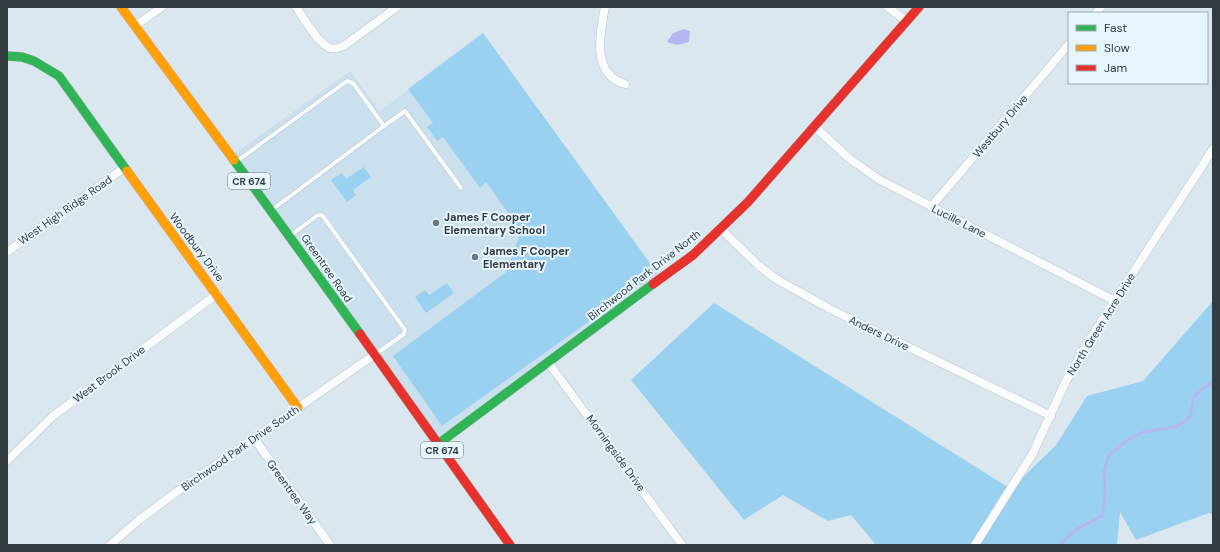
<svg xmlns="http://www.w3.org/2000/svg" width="1220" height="552" font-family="'DM Sans',sans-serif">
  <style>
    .built { fill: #cae0ed }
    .green { fill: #9bd1f0 }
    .water { fill: #b6b7f0 }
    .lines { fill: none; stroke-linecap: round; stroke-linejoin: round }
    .stream { stroke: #b6b7f0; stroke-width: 3 }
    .lane-casing { stroke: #bbc5cb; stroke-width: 5 }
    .street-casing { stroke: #bbc5cb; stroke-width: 9 }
    .fast-casing { stroke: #bbc5cb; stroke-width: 10 }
    .slow-casing { stroke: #bbc5cb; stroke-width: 10 }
    .jam-casing { stroke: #bbc5cb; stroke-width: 10 }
    .lane { stroke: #fafbfd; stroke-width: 4 }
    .street { stroke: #fafbfd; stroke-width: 8 }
    .fast { stroke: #30b455; stroke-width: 9 }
    .slow { stroke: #ff9f0a; stroke-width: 9 }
    .jam { stroke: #e5322d; stroke-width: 9 }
    .poi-dot { fill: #6e787e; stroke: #e7f5fd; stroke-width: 1.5 }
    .labels { text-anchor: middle; stroke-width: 4; stroke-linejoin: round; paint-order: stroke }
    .shield { fill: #e7f5fd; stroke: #697479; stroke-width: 1 }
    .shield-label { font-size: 10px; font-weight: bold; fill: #333c41 }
    .street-label { font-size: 11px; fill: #333c41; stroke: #e7f5fd }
    .poi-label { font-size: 11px; font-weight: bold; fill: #333c41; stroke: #e7f5fd; text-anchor: start }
  </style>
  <rect width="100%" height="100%" fill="#dbe7ef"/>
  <polygon class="built" points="483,33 661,278 438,444 231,156 350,71 380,111"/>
  <g class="green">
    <polygon points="483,33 657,273 442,426 393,356 506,272 521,231 486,182 480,188 443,137 437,141 427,127 433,123 408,89"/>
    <polygon points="364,167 371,177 353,190 356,195 347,202 331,180 342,173 346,179"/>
    <polygon points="447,283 454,293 426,313 415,297 425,290 429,295"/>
    <polygon points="1213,301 1213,515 1209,513 1136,540 1120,512 1117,545 876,545 851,515 828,521 783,495 744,520 631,380 714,303 1011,489 1056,445 1087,396 1143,381"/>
  </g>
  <polygon class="water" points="684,29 690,31 689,42 677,45 667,42 673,33"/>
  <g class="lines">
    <polyline class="stream" points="1060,545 1075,530 1102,516 1105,496 1104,471 1109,455 1128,440 1143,432 1176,427 1185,421 1190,416 1194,396 1213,381"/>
    <defs>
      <g id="lane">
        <polyline points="384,126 405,111 461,188"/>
        <polyline points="237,161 347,81 353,83 384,126 273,209"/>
        <polyline points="291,235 318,215 322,215 405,330 404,334 376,354"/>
      </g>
      <g id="street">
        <path d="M296,7C303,17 319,45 330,48C335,50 340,47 345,45L397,7"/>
        <path d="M605,7C600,33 591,74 625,84"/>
        <polyline points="888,7 906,21"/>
        <polyline points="1096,13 1101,7"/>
        <polyline points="135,26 162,7"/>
        <polyline points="814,126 850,159 880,180 1115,301"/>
        <polyline points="931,207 1069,44"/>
        <polyline points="721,229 758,265 776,279 832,310 1051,416"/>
        <polyline points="7,252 124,168"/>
        <polyline points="548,362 682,545"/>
        <polyline points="254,438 330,545"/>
        <polyline points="7,461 53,416 217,294"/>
        <polyline points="110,545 139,520 175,493 374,355"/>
        <polyline points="975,545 1033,453 1065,383 1086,345 1213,149"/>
      </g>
      <g id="fast">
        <polyline points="7,56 22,57 34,61 59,76 127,171"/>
        <polyline points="234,160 360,334"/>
        <polyline points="438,444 653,284"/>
      </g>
      <g id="slow">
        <polyline points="121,7 234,160"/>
        <polyline points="127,171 298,408"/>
      </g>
      <g id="jam">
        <polyline points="653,284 693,255 748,202 919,7"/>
        <polyline points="360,334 510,545"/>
      </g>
    </defs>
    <use href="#lane" class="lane-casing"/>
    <use href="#street" class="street-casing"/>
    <use href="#fast" class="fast-casing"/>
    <use href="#slow" class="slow-casing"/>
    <use href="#jam" class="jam-casing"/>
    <use href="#lane" class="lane"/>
    <use href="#street" class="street"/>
    <use href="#fast" class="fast"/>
    <use href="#slow" class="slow"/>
    <use href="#jam" class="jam"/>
  </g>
  <g class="poi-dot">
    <circle cx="436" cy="223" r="4"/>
    <circle cx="475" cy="257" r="4"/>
  </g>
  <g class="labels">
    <g class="shield">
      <rect x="228" y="173" width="42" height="16" rx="3"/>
      <rect x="421" y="442" width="42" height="16" rx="3"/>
    </g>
    <g class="shield-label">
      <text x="249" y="185">CR 674</text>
      <text x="442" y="454">CR 674</text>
    </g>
    <g class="street-label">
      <text transform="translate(1000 126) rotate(-50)" y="4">Westbury Drive</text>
      <text transform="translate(65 210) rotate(-35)" y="4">West High Ridge Road</text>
      <text transform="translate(959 221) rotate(27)" y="4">Lucille Lane</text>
      <text transform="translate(197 247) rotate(53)" y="4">Woodbury Drive</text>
      <text transform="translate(327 268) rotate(55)" y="4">Greentree Road</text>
      <text transform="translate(644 275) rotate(-38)" y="4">Birchwood Park Drive North</text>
      <text transform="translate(1101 324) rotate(-58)" y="4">North Green Acre Drive</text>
      <text transform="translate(879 333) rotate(26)" y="4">Anders Drive</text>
      <text transform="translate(109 374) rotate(-37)" y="4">West Brook Drive</text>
      <text transform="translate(240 448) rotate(-35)" y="4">Birchwood Park Drive South</text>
      <text transform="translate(616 453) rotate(54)" y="4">Morningside Drive</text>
      <text transform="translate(292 492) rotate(54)" y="4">Greentree Way</text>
    </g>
    <g class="poi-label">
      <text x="444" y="221">James F Cooper<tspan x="444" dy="13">Elementary School</tspan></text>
      <text x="483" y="255">James F Cooper<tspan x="483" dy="13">Elementary</tspan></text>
    </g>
  </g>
  <rect width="1220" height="552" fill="none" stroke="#333c41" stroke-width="16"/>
  <rect x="1068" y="12" width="140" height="72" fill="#e7f5fd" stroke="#9fabb2"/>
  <rect x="1076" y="25" width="20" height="6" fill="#30b455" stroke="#9fabb2"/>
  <text x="1104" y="32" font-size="12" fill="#333c41">Fast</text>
  <rect x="1076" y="45" width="20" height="6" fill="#ff9f0a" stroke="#9fabb2"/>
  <text x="1104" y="52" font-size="12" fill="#333c41">Slow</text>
  <rect x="1076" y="65" width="20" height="6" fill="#e5322d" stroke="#9fabb2"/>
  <text x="1104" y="72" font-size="12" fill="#333c41">Jam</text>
</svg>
